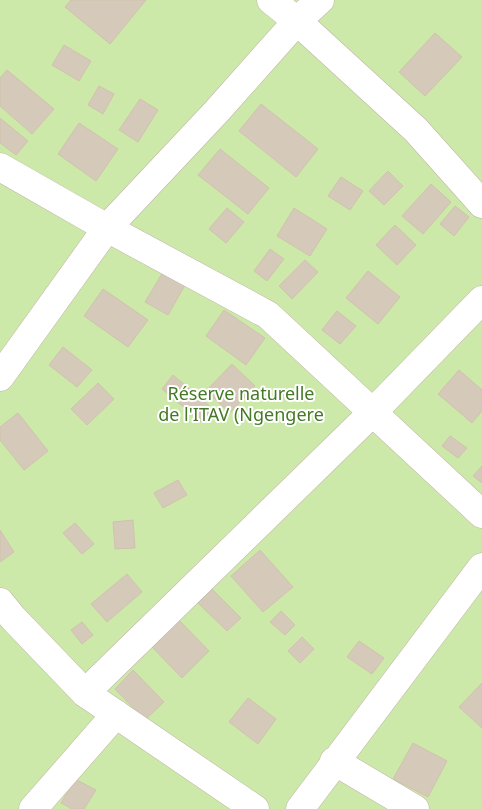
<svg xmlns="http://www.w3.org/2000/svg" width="482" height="809" font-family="'Noto Sans',sans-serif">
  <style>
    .green { fill: #cde9aa }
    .building { fill: #d5cab9; stroke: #d0c2ac }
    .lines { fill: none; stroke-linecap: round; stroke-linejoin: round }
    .street-casing { stroke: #bfb6a6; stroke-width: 29 }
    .street { stroke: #fff; stroke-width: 28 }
    .labels { text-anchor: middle; stroke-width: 4; stroke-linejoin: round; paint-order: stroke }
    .park-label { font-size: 18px; fill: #447925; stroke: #fff }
  </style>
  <rect width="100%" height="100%" fill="#f3eee4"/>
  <rect class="green" x="0" y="0" width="482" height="809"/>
  <g class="building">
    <polygon points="71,0 146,0 110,44 65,7"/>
    <polygon points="435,33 462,57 425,96 399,72"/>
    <polygon points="64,45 91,61 79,81 52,65"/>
    <polygon points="7,70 54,109 32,134 0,106 0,78"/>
    <polygon points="99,86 114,94 103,114 88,105"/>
    <polygon points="140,99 158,110 138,142 119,130"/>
    <polygon points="261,104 318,149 296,177 239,131"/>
    <polygon points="0,118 28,141 16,155 0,143"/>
    <polygon points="79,123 118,149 96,181 58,154"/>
    <polygon points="220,149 269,188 248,214 198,175"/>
    <polygon points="388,171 403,186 384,205 369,191"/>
    <polygon points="341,177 363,191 350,210 328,196"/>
    <polygon points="431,184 451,202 423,234 402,216"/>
    <polygon points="455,206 469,217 454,236 440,224"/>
    <polygon points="227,208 244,222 226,243 209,229"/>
    <polygon points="294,208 327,229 310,256 277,236"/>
    <polygon points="395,225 416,245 397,265 376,245"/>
    <polygon points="270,249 284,259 267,281 254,271"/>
    <polygon points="305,260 318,272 292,299 279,286"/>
    <polygon points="368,271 400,297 378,324 346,298"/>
    <polygon points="163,272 185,285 168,315 145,302"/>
    <polygon points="103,289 148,320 128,347 84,316"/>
    <polygon points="224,310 265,338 246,365 206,336"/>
    <polygon points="337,311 356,326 340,344 322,330"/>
    <polygon points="63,347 92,370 77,387 49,365"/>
    <polygon points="232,364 255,386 230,413 206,391"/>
    <polygon points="459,370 482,390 482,411 472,423 438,394"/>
    <polygon points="173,375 213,409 201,422 162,389"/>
    <polygon points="98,383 114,399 87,425 71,409"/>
    <polygon points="18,413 48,451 24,470 0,440 0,427"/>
    <polygon points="450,436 467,448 458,458 442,446"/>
    <polygon points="482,466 482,483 473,476"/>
    <polygon points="178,480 187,495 163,508 154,493"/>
    <polygon points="133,520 135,548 115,549 113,522"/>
    <polygon points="75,523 94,544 82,554 63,533"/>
    <polygon points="0,530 14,552 0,562"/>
    <polygon points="260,550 293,587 263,612 231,576"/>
    <polygon points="127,574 142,592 107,622 91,604"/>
    <polygon points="212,589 241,618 227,631 198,603"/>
    <polygon points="281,611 295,625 285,635 270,622"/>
    <polygon points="177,618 209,651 182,678 150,645"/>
    <polygon points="82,622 93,635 82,644 71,630"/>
    <polygon points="302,637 314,649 300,663 288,651"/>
    <polygon points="359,641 384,658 372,674 347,657"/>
    <polygon points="133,670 164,702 145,720 115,689"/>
    <polygon points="482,683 482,728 459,707"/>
    <polygon points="248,698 276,719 258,744 229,722"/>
    <polygon points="413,743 447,761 428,797 393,779"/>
    <polygon points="75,779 96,790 84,809 72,809 61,803"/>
  </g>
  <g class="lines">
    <defs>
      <g id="street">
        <polyline points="271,0 297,21 416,130 482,204"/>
        <polyline points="0,167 107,228 268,315 482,514"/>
        <polyline points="0,377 107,228 217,111 297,21 320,0"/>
        <polyline points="0,602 13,618 85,693 255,809"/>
        <polyline points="85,693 372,413 482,300"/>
        <polyline points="334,761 415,809"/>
        <polyline points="33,809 116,714"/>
        <polyline points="300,809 482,567"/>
      </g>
    </defs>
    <use href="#street" class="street-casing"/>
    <use href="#street" class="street"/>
  </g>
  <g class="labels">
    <g class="park-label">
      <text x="241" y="400">Réserve naturelle<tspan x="241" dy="21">de l'ITAV (Ngengere</tspan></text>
    </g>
  </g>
</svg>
